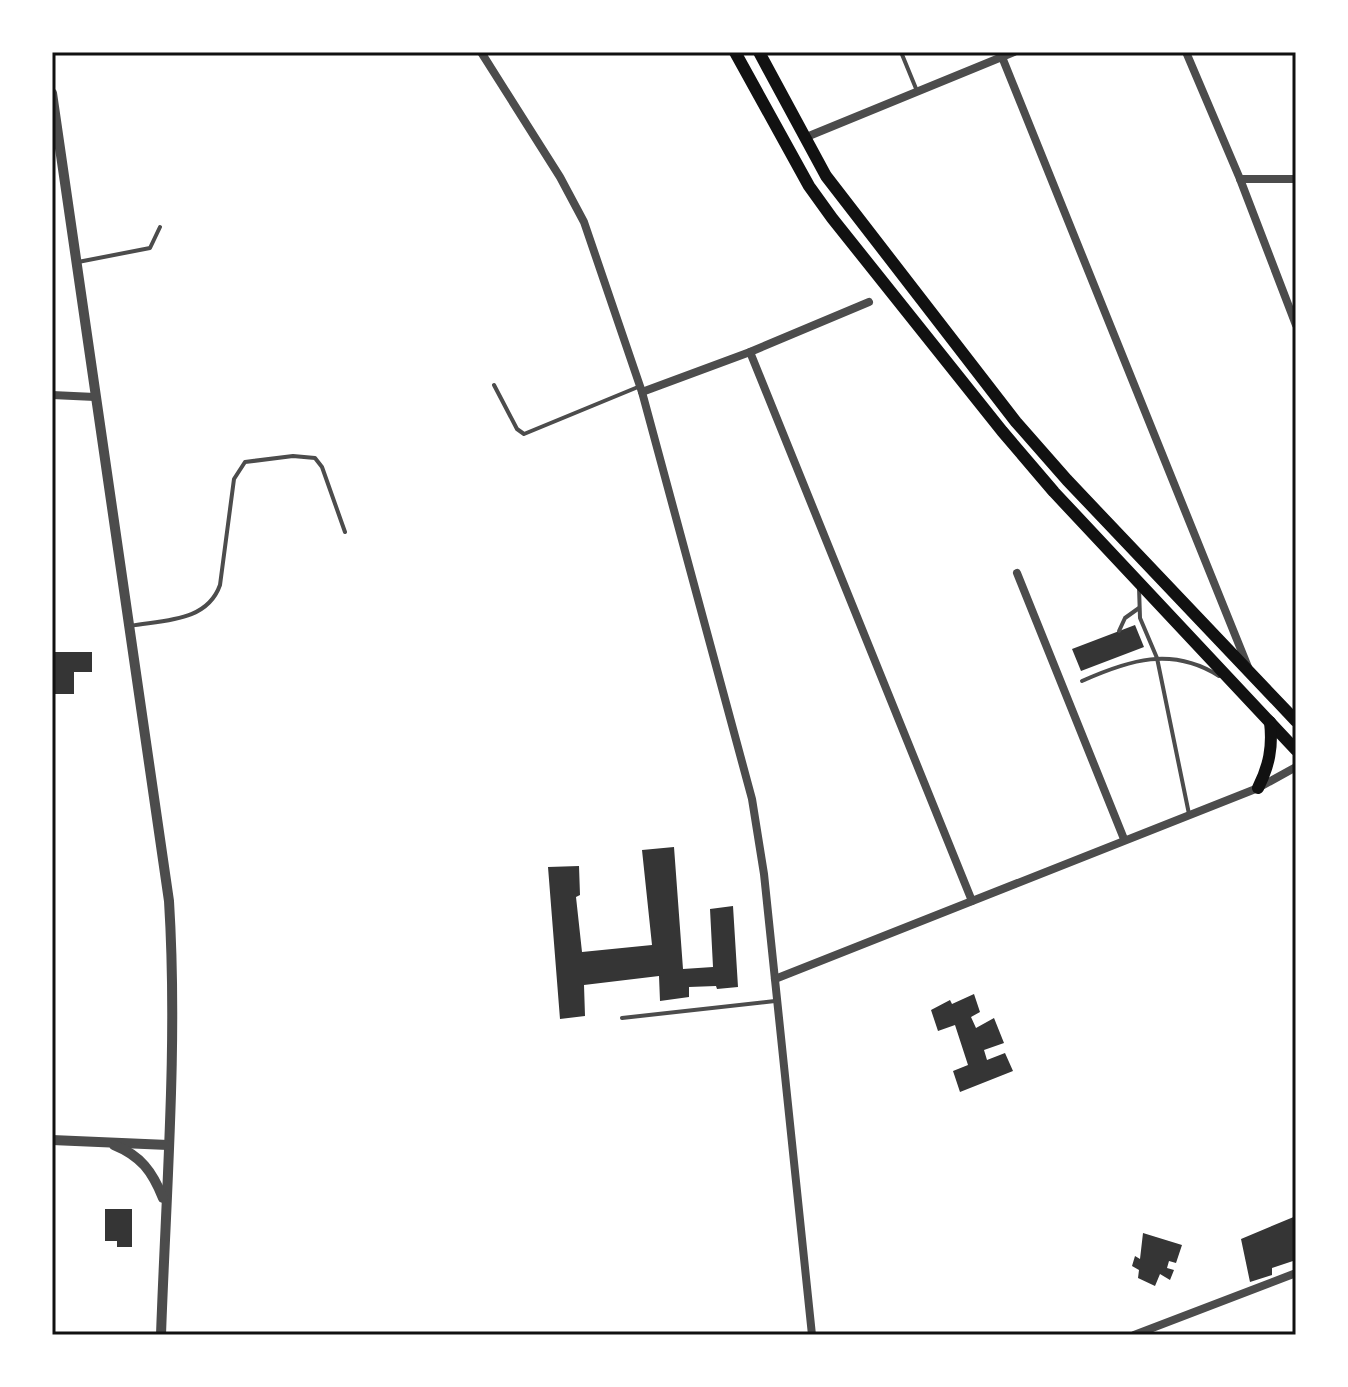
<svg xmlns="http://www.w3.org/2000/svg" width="1348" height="1387" font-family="Figtree,sans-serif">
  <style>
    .building { fill: #353535 }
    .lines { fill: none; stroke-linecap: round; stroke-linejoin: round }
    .service { stroke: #4c4c4c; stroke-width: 4 }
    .minor { stroke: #4c4c4c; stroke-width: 8 }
    .tertiary { stroke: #4c4c4c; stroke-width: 10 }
    .primary { stroke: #111; stroke-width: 12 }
    .neatline { fill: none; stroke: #111; stroke-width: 3 }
  </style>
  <rect width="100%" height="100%" fill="#fff"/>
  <g class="building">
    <polygon points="1135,625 1144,647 1081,671 1072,649"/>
    <polygon points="52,652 92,652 92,672 74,672 74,694 52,694"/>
    <polygon points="674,847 683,969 713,967 710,909 733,906 738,987 717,989 716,986 689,987 689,997 660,1001 659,976 584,985 585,1016 560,1019 548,867 579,866 580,895 576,897 582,952 652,945 642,850"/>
    <polygon points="974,994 980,1012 971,1017 976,1028 994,1018 1004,1043 984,1050 987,1060 1005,1053 1013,1071 960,1092 953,1071 968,1065 955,1025 938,1031 931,1010 950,1000 952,1004"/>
    <polygon points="105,1209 132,1209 132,1247 117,1247 117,1241 105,1241"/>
    <polygon points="1296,1216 1296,1260 1272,1268 1272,1275 1250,1282 1241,1239"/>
    <polygon points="1143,1233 1182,1245 1176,1263 1169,1261 1167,1268 1174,1270 1170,1280 1160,1274 1155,1286 1138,1278 1139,1270 1132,1266 1135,1256 1140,1259"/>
  </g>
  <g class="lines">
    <g class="service">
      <polyline points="901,52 917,91"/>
      <polyline points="78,262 150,248 160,227"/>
      <polyline points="494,385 517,429 524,434 638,387"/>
      <polyline points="1139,587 1140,618 1157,658 1189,814"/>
      <path d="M130,626C164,620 207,622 220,585L234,479L245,462L293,456L315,458L322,467L345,532"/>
      <polyline points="1119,631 1125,618 1139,608"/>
      <path d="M1082,681C1129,660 1172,646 1219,676"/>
      <polyline points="622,1018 775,1001"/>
    </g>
    <g class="minor">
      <polyline points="481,52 560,177 584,222 642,392 752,799 764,874 812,1335"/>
      <polyline points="1000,52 1248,667"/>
      <polyline points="1186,52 1240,179 1296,325"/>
      <polyline points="804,138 1014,52"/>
      <polyline points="1240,179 1296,179"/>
      <polyline points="750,352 972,901"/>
      <polyline points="642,392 750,352 869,302"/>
      <polyline points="52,395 95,397"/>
      <polyline points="1017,573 1124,839"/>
      <polyline points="775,979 1258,788 1296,767"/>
      <polyline points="1134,1335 1296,1273"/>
    </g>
    <g class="tertiary">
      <path d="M52,93L169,901C178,1045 166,1191 161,1335"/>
      <polyline points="52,1140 168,1145"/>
      <path d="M114,1145C141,1156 152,1171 163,1198"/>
    </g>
    <g class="primary">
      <polyline points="735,52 809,186 832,218 1002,431 1054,492 1296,750"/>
      <polyline points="759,52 826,176 1016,422 1067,480 1296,721"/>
      <path d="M1258,788C1269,766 1273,747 1270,722"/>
    </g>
  </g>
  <rect width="1348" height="1387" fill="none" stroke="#ffffff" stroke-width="108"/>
  <rect x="54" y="54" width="1240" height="1279" class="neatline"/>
</svg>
